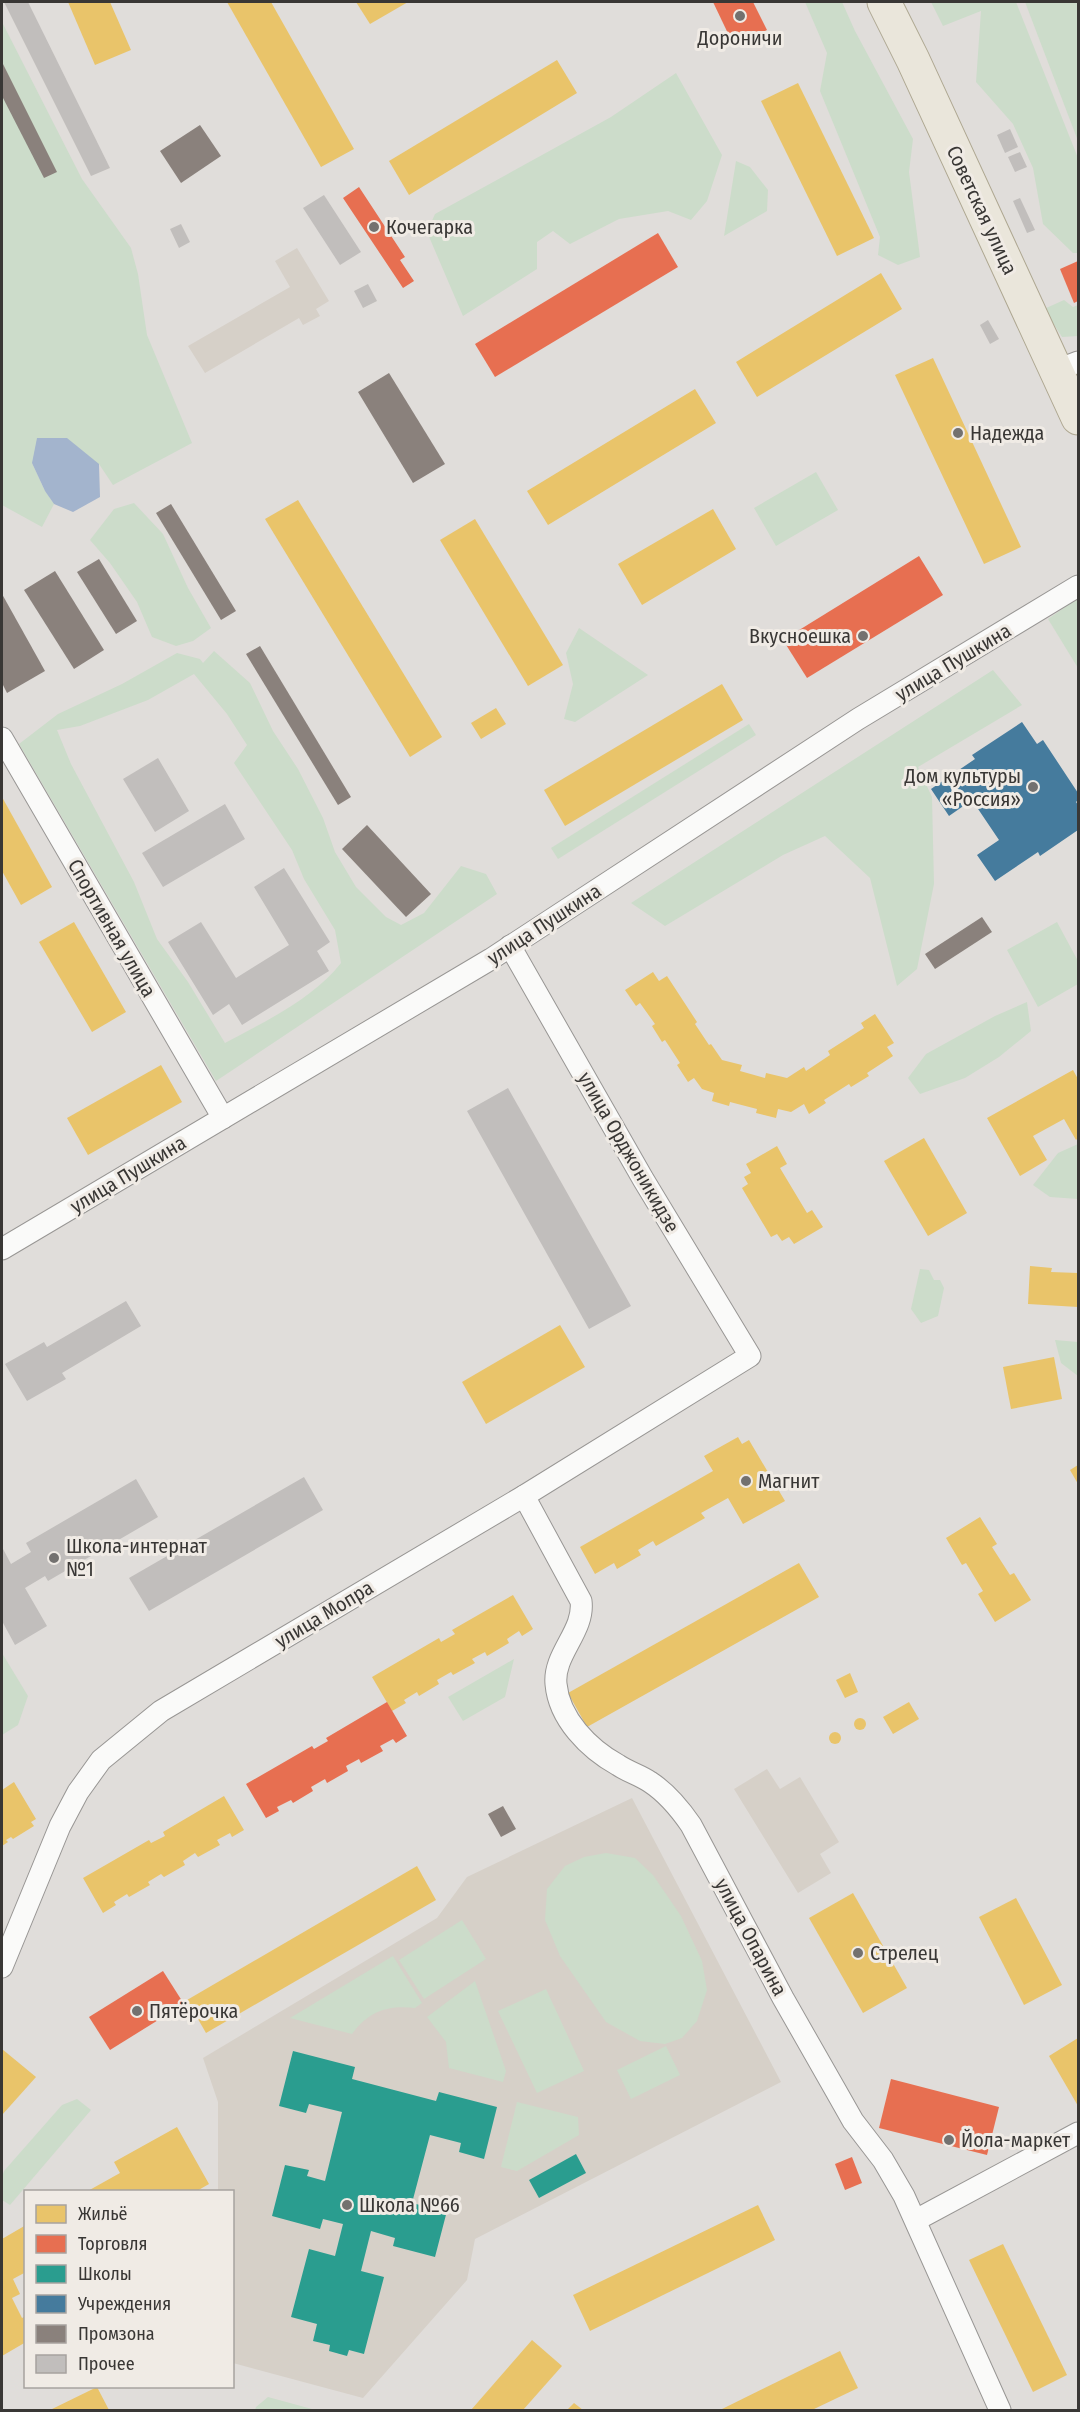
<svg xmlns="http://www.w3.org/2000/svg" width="1080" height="2412" font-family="'Fira Sans Condensed',sans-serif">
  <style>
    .built { fill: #d6d0c8 }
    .green { fill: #ccdcca; fill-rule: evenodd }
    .water { fill: #a3b4cd }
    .homes { fill: #e9c46a }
    .shops { fill: #e76f51 }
    .schools { fill: #2a9d8f }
    .public { fill: #457b9d }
    .industry { fill: #8a817c }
    .building { fill: #c1bebc }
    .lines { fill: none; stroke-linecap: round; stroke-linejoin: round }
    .minor-casing { stroke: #989694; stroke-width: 23 }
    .primary-casing { stroke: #aea791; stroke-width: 35 }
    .minor { stroke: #fafaf9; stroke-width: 21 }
    .primary { stroke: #eae6db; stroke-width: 33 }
    .poi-dot { fill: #73716f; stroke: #f0ebe5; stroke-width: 2 }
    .labels { text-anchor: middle; stroke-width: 6; stroke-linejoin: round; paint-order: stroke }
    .poi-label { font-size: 20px; fill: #393735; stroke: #f0ebe5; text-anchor: start }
    .street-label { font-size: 20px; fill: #393735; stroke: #f0ebe5 }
  </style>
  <rect width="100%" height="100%" fill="#e0ddda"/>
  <g class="built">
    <polygon points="297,248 329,301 316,309 320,316 303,325 299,318 205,373 188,346 290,287 275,261"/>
    <polygon points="767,1769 780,1789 800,1777 839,1842 820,1854 831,1873 798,1893 734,1789"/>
    <polygon points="632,1798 781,2082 475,2239 467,2280 363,2398 233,2363 232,2192 218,2191 218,2102 203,2058 437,1918 467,1877"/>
  </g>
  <g class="green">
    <polygon points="805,2 842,2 855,31 913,139 909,172 920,257 898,265 878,255 880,237 820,91 827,53"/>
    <polygon points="931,2 1016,2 1078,158 1078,253 1073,253 1043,224 1033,168 1013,124 976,82 981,11 943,26"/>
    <polygon points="1025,2 1078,2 1078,141"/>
    <polygon points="2,22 82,179 131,248 138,274 147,335 192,443 113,485 99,464 32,463 44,489 54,504 42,527 2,505"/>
    <polygon points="676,73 722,155 707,201 691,220 668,211 619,219 570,244 553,231 537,242 537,269 463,316 427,232 435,214 611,117"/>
    <polygon points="736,161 750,167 768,190 767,211 724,236"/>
    <polygon points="1064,300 1073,307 1078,305 1078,336 1062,337 1044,309"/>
    <polygon points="816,472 838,510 776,546 754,508"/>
    <polygon points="134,503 163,534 188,588 211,628 193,641 176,646 152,637 137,602 110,563 90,540 114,509"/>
    <polygon points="1078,598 1078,668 1048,619"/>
    <polygon points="579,628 648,675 575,722 564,719 573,684 566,653"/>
    <path d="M214,651L250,683L273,731L298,769L323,818L335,852L356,887L386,917L401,925L424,913L461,866L486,874L497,894L216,1081L19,744L58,714L122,684L177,653L200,659L203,663ZM194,674L227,714L247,745L234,763L292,850L304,879L335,930L341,963C313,999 264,1022 225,1043L188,982L157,939L134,882L71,764L57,730L80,726L148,700Z"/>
    <polygon points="993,670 1022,705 918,767 932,797 934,884 917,969 897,986 870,878 825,836 783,855 665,926 631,903"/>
    <polygon points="749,724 756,735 558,859 551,848"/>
    <polygon points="1057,922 1078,961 1078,984 1038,1007 1007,950"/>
    <polygon points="1027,1002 1031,1031 999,1057 965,1078 920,1094 908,1078 926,1054 995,1016"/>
    <polygon points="1078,1144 1078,1199 1050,1197 1033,1185 1058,1153"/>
    <polygon points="920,1269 929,1270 934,1280 940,1280 944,1288 938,1316 921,1323 911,1309"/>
    <polygon points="1055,1340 1078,1342 1078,1376 1061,1363"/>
    <polygon points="2,1653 28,1696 18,1725 2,1735"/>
    <polygon points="514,1659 505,1697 463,1721 448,1697"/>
    <polygon points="606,1853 635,1858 653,1875 681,1916 702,1961 707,1990 697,2021 682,2038 665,2044 640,2041 606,2022 560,1956 545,1920 547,1889 565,1866 584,1857"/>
    <polygon points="462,1920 486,1959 424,1999 399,1960"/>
    <path d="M393,1956L422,2003L415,2008C388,2005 369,2011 352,2034L290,2018Z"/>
    <polygon points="475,1981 506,2071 503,2082 449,2068 446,2042 427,2017"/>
    <polygon points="546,1989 584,2071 537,2093 498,2011"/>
    <polygon points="666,2046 680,2075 631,2099 617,2070"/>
    <polygon points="77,2099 91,2110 10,2205 2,2200 2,2177 4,2171 62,2105"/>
    <polygon points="517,2102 578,2117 579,2135 517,2171 501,2167"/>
    <polygon points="268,2397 312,2409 317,2410 255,2410 256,2407"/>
  </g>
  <polygon class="water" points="37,438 67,438 99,464 100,497 73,512 54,504 45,491 32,463"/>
  <g class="homes">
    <polygon points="68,2 110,2 131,50 95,65"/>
    <polygon points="227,2 271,2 354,149 321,167"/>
    <polygon points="356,2 408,2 370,24"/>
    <polygon points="557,60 577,93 409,195 389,161"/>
    <polygon points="798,83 874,238 837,256 761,101"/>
    <polygon points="881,273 902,309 757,397 736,362"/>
    <polygon points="933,358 1021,547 984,564 895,375"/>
    <polygon points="695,389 716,423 548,525 527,491"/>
    <polygon points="298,500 442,737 410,757 265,519"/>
    <polygon points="713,509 736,549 642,605 618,564"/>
    <polygon points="475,519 563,665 528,686 440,540"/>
    <polygon points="722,684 743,720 565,826 544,790"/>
    <polygon points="496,708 506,724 481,739 471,723"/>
    <polygon points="2,797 52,887 21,905 2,871"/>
    <polygon points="74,922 126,1012 92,1032 39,942"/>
    <polygon points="653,972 659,981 667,976 697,1022 695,1024 709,1045 711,1044 722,1060 742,1065 740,1071 765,1078 766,1073 787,1078 804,1067 806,1071 830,1055 828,1051 864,1028 861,1023 875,1014 894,1043 887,1047 893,1056 867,1073 869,1076 851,1087 849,1084 824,1100 826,1103 809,1114 804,1104 791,1112 778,1109 776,1118 756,1113 757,1109 730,1102 729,1106 712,1101 714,1093 702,1089 694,1078 688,1082 677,1065 680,1063 665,1040 662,1042 652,1026 655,1024 640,1003 636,1006 625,990"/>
    <polygon points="161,1065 182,1102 88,1155 67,1118"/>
    <polygon points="1073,1070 1078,1079 1078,1138 1076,1140 1064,1119 1033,1136 1047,1160 1020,1176 987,1118"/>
    <polygon points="924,1138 967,1213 928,1236 884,1161"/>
    <polygon points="777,1146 787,1164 780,1168 807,1213 812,1210 823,1227 794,1244 789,1237 782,1241 777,1234 771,1237 742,1188 748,1184 744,1177 751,1173 746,1164"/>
    <polygon points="1030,1266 1052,1268 1051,1272 1078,1273 1078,1307 1028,1304"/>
    <polygon points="560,1325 585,1367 486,1424 462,1382"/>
    <polygon points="1054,1357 1062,1399 1011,1409 1003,1367"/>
    <polygon points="738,1437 742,1444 749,1440 785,1501 743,1524 728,1498 701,1513 705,1518 656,1546 653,1541 638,1550 641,1555 617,1569 614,1563 595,1574 580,1547 713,1471 704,1456"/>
    <polygon points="1078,1465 1078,1484 1070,1470"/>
    <polygon points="980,1517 997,1544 992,1547 1010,1575 1014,1573 1031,1600 995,1622 978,1594 983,1591 966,1563 962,1565 946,1538"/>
    <polygon points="799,1563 819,1597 587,1727 568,1693"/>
    <polygon points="513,1595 533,1629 522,1636 519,1631 507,1639 509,1643 487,1656 485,1652 472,1659 475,1663 453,1675 451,1672 437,1680 439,1684 419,1696 417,1692 404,1700 406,1703 392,1711 372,1677 439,1638 441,1642 455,1634 452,1630"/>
    <polygon points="850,1673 858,1692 845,1698 836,1680"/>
    <polygon points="909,1702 919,1719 893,1734 883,1717"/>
    <circle cx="860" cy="1724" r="6"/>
    <circle cx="835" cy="1738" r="6"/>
    <polygon points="14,1782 36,1819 31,1822 34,1826 13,1839 11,1837 6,1840 8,1842 2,1846 2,1790"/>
    <polygon points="224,1796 244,1830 232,1837 230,1833 217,1840 220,1845 198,1857 195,1853 183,1861 185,1865 164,1877 161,1874 148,1882 150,1885 129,1897 127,1894 114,1902 116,1905 103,1913 83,1878 149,1840 151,1843 165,1836 163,1832"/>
    <polygon points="417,1866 436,1900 206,2033 187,2000"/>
    <polygon points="853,1893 907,1988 863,2013 809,1918"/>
    <polygon points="1016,1898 1062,1985 1024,2005 979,1917"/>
    <polygon points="1078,2038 1078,2106 1049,2056"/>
    <polygon points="2,2049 36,2077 2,2115"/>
    <polygon points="177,2127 209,2184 195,2192 86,2192 120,2173 114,2162"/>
    <polygon points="758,2205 775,2240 590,2331 573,2295"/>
    <polygon points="26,2225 26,2272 13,2279 20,2294 12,2298 22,2318 26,2316 26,2342 2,2356 2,2239"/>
    <polygon points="1003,2244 1067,2375 1033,2392 969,2260"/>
    <polygon points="532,2340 562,2366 523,2410 471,2410"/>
    <polygon points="840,2351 858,2388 812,2410 720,2410"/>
    <polygon points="97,2387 109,2410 50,2410"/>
    <polygon points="574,2403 583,2410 567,2410"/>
  </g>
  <g class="shops">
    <polygon points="713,2 753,2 767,30 734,46"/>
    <polygon points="359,187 405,257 400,260 414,281 403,288 343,198"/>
    <polygon points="658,233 678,267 495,377 475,344"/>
    <polygon points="1078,261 1078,301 1074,303 1060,269"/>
    <polygon points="919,556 943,595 807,678 783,640"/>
    <polygon points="387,1702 407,1736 396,1743 393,1739 380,1746 383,1751 361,1763 359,1759 346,1766 348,1771 327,1783 325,1779 311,1787 313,1791 293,1803 291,1800 277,1807 279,1811 266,1818 246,1784 312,1746 314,1749 328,1741 326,1738"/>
    <polygon points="163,1971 184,2004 110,2050 89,2017"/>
    <polygon points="891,2079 999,2107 987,2155 879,2128"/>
    <polygon points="852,2157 862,2183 845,2190 835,2164"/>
  </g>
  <g class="schools">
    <polygon points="293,2051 355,2067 352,2079 436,2101 439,2092 497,2107 484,2159 459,2152 461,2143 430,2135 412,2203 424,2206 426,2201 448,2207 435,2257 393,2246 395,2238 371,2231 361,2271 384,2277 364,2354 349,2350 347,2356 329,2351 330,2345 313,2341 317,2324 291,2317 309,2249 335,2256 343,2224 323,2219 320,2229 272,2216 285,2165 309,2170 307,2176 325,2181 342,2112 309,2104 306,2113 279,2106"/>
    <polygon points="576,2154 586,2173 539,2198 529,2180"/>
  </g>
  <polygon class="public" points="1022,722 1037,744 1043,740 1078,793 1078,800 1076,802 1078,805 1078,830 1040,856 1038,852 995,881 977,855 999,840 972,800 949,816 931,789 975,759 972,755"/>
  <g class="industry">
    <polygon points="2,62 57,172 44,178 2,96"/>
    <polygon points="200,125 221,156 181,183 160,151"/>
    <polygon points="389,373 445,464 413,483 358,392"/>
    <polygon points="171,504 236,611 221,620 156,513"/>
    <polygon points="99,559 137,621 116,634 77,572"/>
    <polygon points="55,571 104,650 74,669 24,590"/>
    <polygon points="2,594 45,671 7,693 2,683"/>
    <polygon points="260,646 351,797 338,805 246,654"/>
    <polygon points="367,825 431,894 406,917 342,849"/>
    <polygon points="982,917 992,932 935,969 925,954"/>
    <polygon points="503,1806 516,1829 501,1837 488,1814"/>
  </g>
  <g class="building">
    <polygon points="4,2 28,2 110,168 91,176"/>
    <polygon points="1010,129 1018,147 1005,153 997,135"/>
    <polygon points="1020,152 1027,167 1015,172 1008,157"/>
    <polygon points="324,195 361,252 340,265 303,208"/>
    <polygon points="1020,198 1035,230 1027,233 1013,201"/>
    <polygon points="181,224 190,242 179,248 170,229"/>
    <polygon points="368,284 377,301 363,308 354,291"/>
    <polygon points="988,320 999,339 990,344 980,325"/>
    <polygon points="158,758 189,811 155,832 123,779"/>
    <polygon points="225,804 245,839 163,887 142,853"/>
    <polygon points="284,868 330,942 317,951 329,971 242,1025 229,1004 213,1015 168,942 201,922 236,978 289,945 254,887"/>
    <polygon points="508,1088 631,1306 589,1329 467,1111"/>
    <polygon points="126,1301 141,1326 62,1373 66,1379 27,1401 5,1364 44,1342 47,1347"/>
    <polygon points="304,1477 323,1510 149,1611 129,1578"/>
    <polygon points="136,1479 158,1517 48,1581 45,1576 25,1588 47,1626 15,1645 2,1621 2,1547 11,1564 31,1552 26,1543"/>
  </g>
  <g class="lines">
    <defs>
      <g id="minor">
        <polyline points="1057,370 1078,362"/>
        <polyline points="2,738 223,1118"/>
        <polyline points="2,1249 491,959 858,719 1078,586"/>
        <path d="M524,1496L581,1601C585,1631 553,1654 556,1684C559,1719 589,1749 618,1765C628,1772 640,1775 650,1782C667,1793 680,1809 691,1825L783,1998L836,2091L853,2121L883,2160L904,2196L1000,2410"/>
        <polyline points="2,1967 60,1826 78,1792 101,1760 161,1711 524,1496 750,1356 643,1179 510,946"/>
        <polyline points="916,2220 1078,2133"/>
      </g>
      <polyline id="primary" points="884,2 913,60 1078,418"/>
    </defs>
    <use href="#minor" class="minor-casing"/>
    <use href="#primary" class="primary-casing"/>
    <use href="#minor" class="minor"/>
    <use href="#primary" class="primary"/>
  </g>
  <g class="poi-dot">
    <circle cx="740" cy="16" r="6"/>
    <circle cx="374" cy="227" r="6"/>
    <circle cx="958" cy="433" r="6"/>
    <circle cx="863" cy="636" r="6"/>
    <circle cx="1033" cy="787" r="6"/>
    <circle cx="746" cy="1481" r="6"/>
    <circle cx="54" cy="1558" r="6"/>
    <circle cx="858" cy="1953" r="6"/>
    <circle cx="137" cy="2011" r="6"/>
    <circle cx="949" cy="2140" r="6"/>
    <circle cx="347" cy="2205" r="6"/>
  </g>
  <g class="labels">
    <g class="poi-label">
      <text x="740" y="45" text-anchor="middle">Дороничи</text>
      <text x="386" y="234">Кочегарка</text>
      <text x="970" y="440">Надежда</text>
      <text x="851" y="643" text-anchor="end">Вкусноешка</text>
      <text x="1021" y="783" text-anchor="end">Дом культуры<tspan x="1021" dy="23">«Россия»</tspan></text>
      <text x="758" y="1488">Магнит</text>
      <text x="66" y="1553">Школа-интернат<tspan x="66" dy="23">№1</tspan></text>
      <text x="870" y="1960">Стрелец</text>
      <text x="149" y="2018">Пятёрочка</text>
      <text x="961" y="2147">Йола-маркет</text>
      <text x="359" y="2212">Школа №66</text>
    </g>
    <g class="street-label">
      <text transform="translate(982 210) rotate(65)" y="7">Советская улица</text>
      <text transform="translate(953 662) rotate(-31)" y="7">улица Пушкина</text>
      <text transform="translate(544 924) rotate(-33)" y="7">улица Пушкина</text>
      <text transform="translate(112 928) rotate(60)" y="7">Спортивная улица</text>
      <text transform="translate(629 1152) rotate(60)" y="7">улица Орджоникидзе</text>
      <text transform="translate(128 1174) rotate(-31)" y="7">улица Пушкина</text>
      <text transform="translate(324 1614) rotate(-31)" y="7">улица Мопра</text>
      <text transform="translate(751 1937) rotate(62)" y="7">улица Опарина</text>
    </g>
  </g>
  <rect width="1080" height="2412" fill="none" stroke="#393735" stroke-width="6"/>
  <rect x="24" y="2190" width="210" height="198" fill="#f0ebe5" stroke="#a7a39f" stroke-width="1.5"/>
  <rect x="36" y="2205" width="30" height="18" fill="#e9c46a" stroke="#a7a39f" stroke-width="1.5"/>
  <text x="78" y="2220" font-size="18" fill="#393735">Жильё</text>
  <rect x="36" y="2235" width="30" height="18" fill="#e76f51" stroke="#a7a39f" stroke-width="1.5"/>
  <text x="78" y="2250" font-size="18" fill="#393735">Торговля</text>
  <rect x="36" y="2265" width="30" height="18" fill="#2a9d8f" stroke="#a7a39f" stroke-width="1.5"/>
  <text x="78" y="2280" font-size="18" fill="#393735">Школы</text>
  <rect x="36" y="2295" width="30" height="18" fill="#457b9d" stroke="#a7a39f" stroke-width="1.5"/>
  <text x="78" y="2310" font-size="18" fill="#393735">Учреждения</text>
  <rect x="36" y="2325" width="30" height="18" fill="#8a817c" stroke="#a7a39f" stroke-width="1.5"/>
  <text x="78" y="2340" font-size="18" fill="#393735">Промзона</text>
  <rect x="36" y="2355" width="30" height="18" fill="#c1bebc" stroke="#a7a39f" stroke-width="1.5"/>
  <text x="78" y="2370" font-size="18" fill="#393735">Прочее</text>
</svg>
